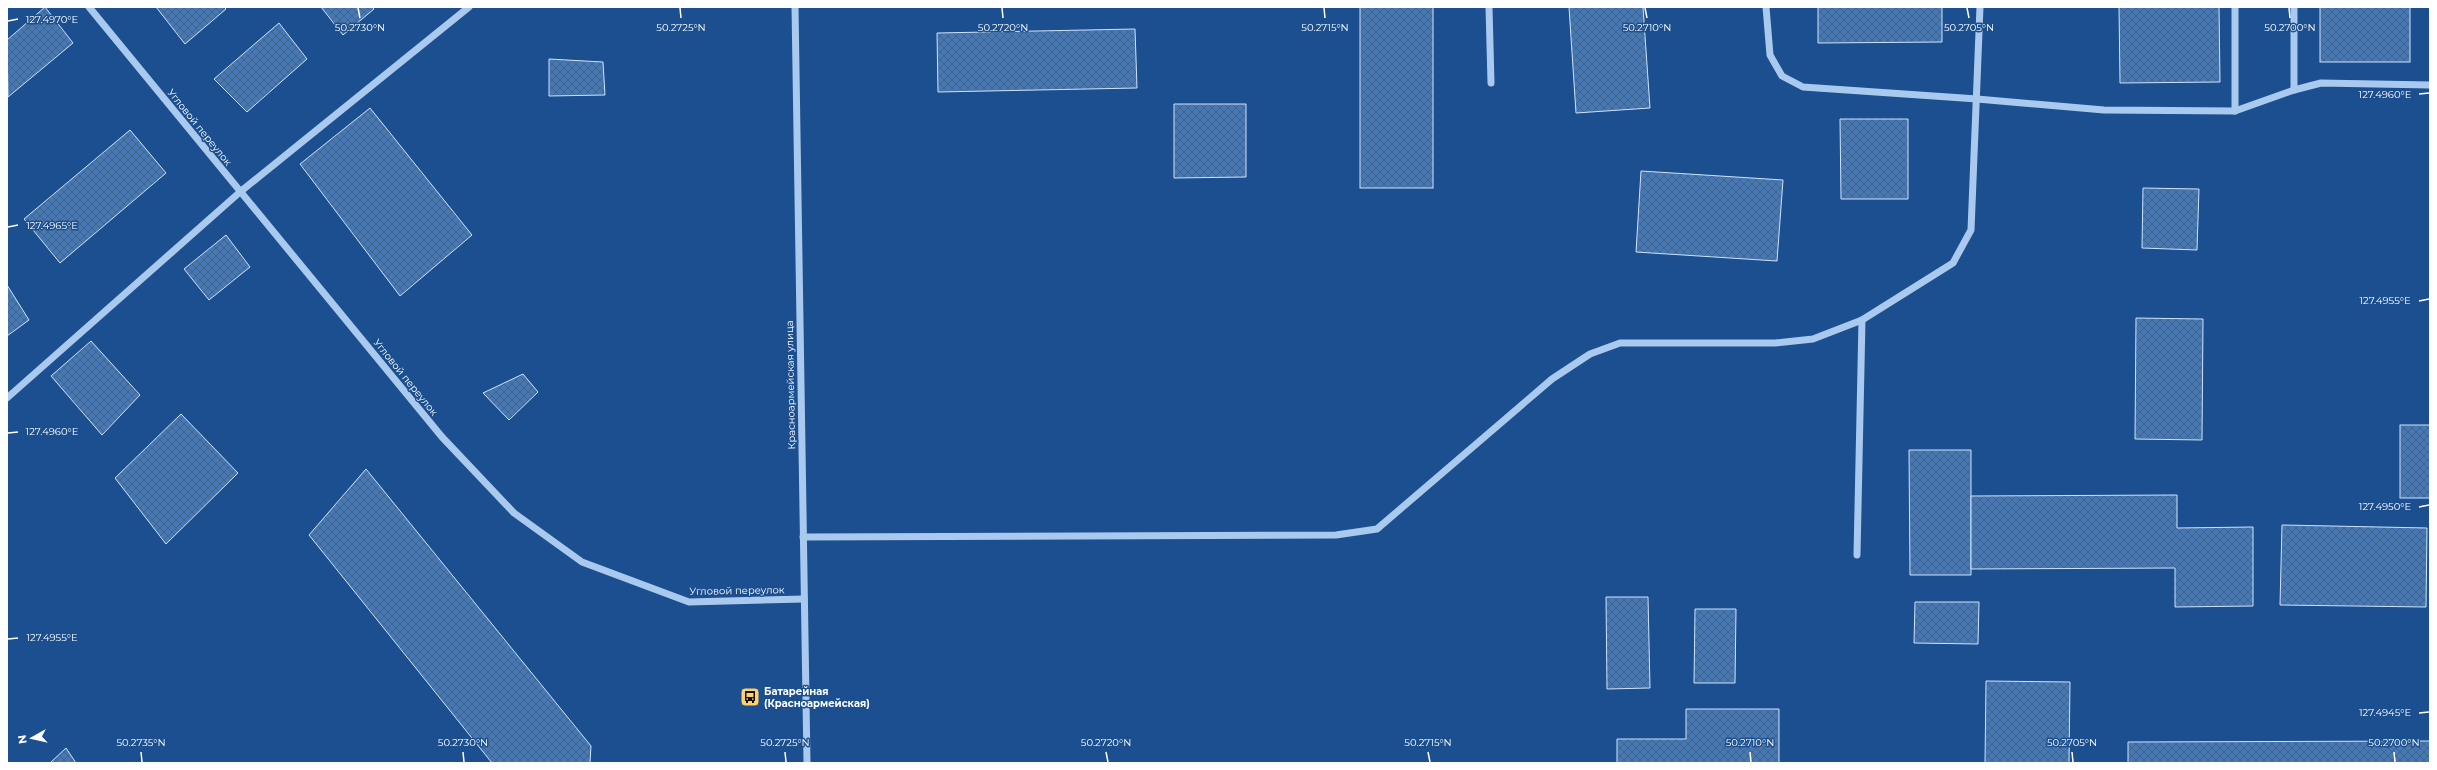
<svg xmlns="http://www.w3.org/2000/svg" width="2437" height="770" font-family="Montserrat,sans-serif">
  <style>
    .building { fill: url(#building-cross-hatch); stroke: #cfe3fa }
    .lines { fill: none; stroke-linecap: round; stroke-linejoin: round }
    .minor { stroke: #a9c9ee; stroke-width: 7 }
    .ticks { fill: none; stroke: #fff; stroke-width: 1.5 }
    .labels { text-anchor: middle; stroke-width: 3; stroke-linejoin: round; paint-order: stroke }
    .street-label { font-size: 10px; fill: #fff; stroke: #1b4f8f }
    .poi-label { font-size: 10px; font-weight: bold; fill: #fff; stroke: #1b4f8f; text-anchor: start }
    .ticks-label { font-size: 10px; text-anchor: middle; fill: #fff; stroke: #1b4f8f; stroke-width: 3; stroke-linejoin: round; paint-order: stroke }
  </style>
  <defs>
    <pattern id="building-cross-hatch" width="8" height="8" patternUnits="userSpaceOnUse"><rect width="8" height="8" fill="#4478b7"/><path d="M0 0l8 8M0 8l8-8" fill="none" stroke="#486282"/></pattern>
  </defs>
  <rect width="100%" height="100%" fill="#1b4f8f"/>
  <g class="building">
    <polygon points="45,7 73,43 8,97 7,40"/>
    <polygon points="156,7 224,7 226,9 185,44"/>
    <polygon points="321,7 372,7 374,9 343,35"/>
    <rect x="1360" y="7" width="73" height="181"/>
    <polygon points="1569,7 1643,7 1650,108 1576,113"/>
    <polygon points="1818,7 1942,7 1942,42 1818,43"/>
    <polygon points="2119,7 2219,7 2220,82 2120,83"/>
    <rect x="2320" y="7" width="90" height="55"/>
    <polygon points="279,23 307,59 247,112 214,79"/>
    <polygon points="1135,29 1137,88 938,92 937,33"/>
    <polygon points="549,59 603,62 605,95 549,96"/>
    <polygon points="1174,104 1246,104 1246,177 1174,178"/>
    <polygon points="370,108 472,235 400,296 300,164"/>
    <polygon points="1840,119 1908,119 1908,199 1841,199"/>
    <polygon points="130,130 166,173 60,263 24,219"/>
    <polygon points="1641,171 1783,180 1777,261 1636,252"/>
    <polygon points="2143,188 2199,189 2197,250 2142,248"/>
    <polygon points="226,235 250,267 209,300 184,269"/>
    <polygon points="7,285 29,320 7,336"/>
    <polygon points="2136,318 2203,319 2202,440 2135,439"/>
    <polygon points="91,341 140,395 102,435 51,376"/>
    <polygon points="523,374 538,392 509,420 483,393"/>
    <polygon points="181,414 238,473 166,544 115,478"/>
    <rect x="2400" y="425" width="30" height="73"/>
    <polygon points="1909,450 1971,450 1971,575 1910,575"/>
    <polygon points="366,469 591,746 590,763 492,763 309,535"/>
    <polygon points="2177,495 2177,528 2253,527 2253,606 2175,607 2175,568 1971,569 1971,496"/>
    <polygon points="2282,525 2427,528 2426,607 2280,605"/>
    <polygon points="1606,597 1648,597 1650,688 1607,689"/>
    <polygon points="1915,602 1979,602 1978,644 1914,643"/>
    <polygon points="1695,609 1736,609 1735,683 1694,683"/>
    <polygon points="1986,681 2070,682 2069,763 1985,763"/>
    <polygon points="1686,709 1779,709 1779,763 1617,763 1617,739 1686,739"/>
    <polygon points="2430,741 2430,763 2128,763 2128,742"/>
    <polygon points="66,748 76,763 50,763"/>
  </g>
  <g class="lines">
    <g class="minor">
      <polyline points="89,7 442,437 514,513 582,562 689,602 804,599"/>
      <polyline points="795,7 807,763"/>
      <polyline points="1489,7 1491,83"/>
      <polyline points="1766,7 1770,55 1782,76 1803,87 1977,99 2104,110 2235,111 2294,90 2321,83 2430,85"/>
      <polyline points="2294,90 2294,7"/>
      <polyline points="2235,111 2235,7"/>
      <polyline points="7,398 240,192 469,7"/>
      <polyline points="803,537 1336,535 1377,529 1552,379 1590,354 1620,343 1775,343 1813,339 1862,320 1953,263 1971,230 1980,7"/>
      <polyline points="1857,555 1862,320"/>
    </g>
  </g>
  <path class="ticks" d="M358,8L360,18M680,8L681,18M1002,8L1003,18M1324,8L1325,18M1645,8L1647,18M1967,8L1969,18M2289,8L2290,18M8,21L18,19M2419,94L2429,93M8,227L18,225M2419,301L2429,299M8,433L18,432M2419,507L2429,505M8,639L18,638M2419,713L2429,712M141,752L142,762M463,752L464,762M785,752L786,762M1106,752L1108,762M1428,752L1430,762M1750,752L1751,762M2072,752L2073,762M2394,752L2395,762"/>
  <defs>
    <symbol id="bus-square" viewBox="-11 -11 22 22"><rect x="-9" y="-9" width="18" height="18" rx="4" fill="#ffd166" stroke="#1b4f8f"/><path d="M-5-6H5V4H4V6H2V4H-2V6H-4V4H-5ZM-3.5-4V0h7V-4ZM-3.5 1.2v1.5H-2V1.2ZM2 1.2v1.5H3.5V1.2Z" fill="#111"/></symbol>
  </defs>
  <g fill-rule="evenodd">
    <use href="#bus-square" x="739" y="686" width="22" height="22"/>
  </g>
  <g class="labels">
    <g class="street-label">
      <text transform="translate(200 127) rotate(51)" y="4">Угловой переулок</text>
      <text transform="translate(406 377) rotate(51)" y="4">Угловой переулок</text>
      <text transform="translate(790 385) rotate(-91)" y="4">Красноармейская улица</text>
      <text transform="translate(737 590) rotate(-1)" y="4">Угловой переулок</text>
    </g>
    <g class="poi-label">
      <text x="764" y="695">Батарейная<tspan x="764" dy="12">(Красноармейская)</tspan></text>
    </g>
  </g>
  <g class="ticks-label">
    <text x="52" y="23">127.4970°E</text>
    <text x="360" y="31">50.2730°N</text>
    <text x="681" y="31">50.2725°N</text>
    <text x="1003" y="31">50.2720°N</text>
    <text x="1325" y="31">50.2715°N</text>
    <text x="1647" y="31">50.2710°N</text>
    <text x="1969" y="31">50.2705°N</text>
    <text x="2290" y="31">50.2700°N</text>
    <text x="2385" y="98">127.4960°E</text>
    <text x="52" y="229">127.4965°E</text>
    <text x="2385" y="304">127.4955°E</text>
    <text x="52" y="435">127.4960°E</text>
    <text x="2385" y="510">127.4950°E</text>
    <text x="52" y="641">127.4955°E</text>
    <text x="2385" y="716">127.4945°E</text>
    <text x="141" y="746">50.2735°N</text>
    <text x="463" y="746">50.2730°N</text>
    <text x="785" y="746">50.2725°N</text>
    <text x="1106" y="746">50.2720°N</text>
    <text x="1428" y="746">50.2715°N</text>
    <text x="1750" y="746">50.2710°N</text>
    <text x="2072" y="746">50.2705°N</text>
    <text x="2394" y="746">50.2700°N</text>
  </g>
  <rect width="2437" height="770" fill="none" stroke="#ffffff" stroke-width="16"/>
  <g transform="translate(32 738) rotate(262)" stroke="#1b4f8f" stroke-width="3" paint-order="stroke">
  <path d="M0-3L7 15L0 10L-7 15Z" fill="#ffffff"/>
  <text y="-6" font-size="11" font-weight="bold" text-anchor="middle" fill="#ffffff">N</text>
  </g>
</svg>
